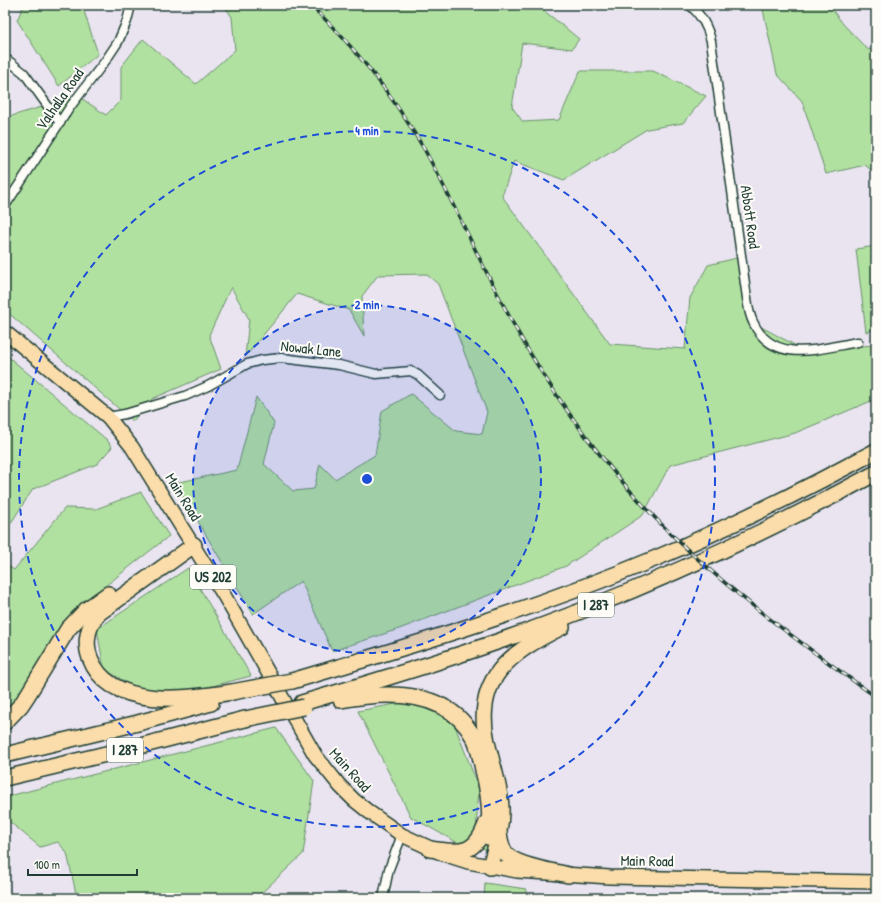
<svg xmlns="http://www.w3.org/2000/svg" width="881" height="903" font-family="'Patrick Hand',sans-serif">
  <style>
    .green { fill: #b1e1a1; stroke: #688f6a }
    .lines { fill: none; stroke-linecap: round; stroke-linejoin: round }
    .street-casing { stroke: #1f3d34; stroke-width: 11 }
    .primary-casing { stroke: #1f3d34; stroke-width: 16 }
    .highway-casing { stroke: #1f3d34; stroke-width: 18 }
    .street { stroke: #fdfcf7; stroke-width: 8 }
    .primary { stroke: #faddab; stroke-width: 13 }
    .highway { stroke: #faddab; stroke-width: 15 }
    .rail-casing { stroke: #1f3d34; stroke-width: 3.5 }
    .rail { stroke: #fdfcf7; stroke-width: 2; stroke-dasharray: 6; stroke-linecap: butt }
    .highway-bridge-casing { stroke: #1f3d34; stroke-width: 18; stroke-linecap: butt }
    .highway-bridge { stroke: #faddab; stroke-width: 15 }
    .ring { fill: none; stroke: #1d4ed8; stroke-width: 2; stroke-dasharray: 7 5 }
    .labels { text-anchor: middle; stroke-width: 4; stroke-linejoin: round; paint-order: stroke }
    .shield { fill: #fdfcf7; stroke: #62766e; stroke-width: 1 }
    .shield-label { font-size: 14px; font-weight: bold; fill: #1f3d34 }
    .street-label { font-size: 15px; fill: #1f3d34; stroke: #fdfcf7 }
    .centre { fill: #1d4ed8; stroke: #fdfcf7; stroke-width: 2 }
    .ring-label { font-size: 12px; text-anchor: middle; font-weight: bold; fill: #1d4ed8; stroke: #fdfcf7; stroke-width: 4; stroke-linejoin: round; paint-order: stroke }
  </style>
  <rect width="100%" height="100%" fill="#e9e4ef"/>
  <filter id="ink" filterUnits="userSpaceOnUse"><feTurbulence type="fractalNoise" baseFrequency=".025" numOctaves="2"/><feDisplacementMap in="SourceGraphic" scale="8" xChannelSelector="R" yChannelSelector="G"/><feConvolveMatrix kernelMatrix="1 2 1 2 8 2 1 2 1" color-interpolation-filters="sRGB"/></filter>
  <g filter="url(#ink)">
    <g class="green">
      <polygon points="24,5 82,5 98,54 59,86 17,20"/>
      <polygon points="224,5 537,5 579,39 572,49 522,43 512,107 523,122 559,120 580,71 653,71 706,96 683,123 647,129 564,180 514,161 502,196 610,344 685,349 690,298 708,265 741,257 752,322 804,350 876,345 876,399 795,433 670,465 643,515 566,566 399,629 332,651 301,581 253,614 175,483 237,470 256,397 274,423 264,464 293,491 314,489 320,464 335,479 375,455 382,411 411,394 456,431 482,434 487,412 438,284 426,274 378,275 362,296 364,336 349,310 297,294 245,357 249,319 231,287 209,335 221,369 152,399 133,421 5,310 5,118 78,96 106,115 121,100 121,67 143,39 196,84 235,50 232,17"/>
      <polygon points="762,5 829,5 843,24 867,49 876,50 876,174 865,165 826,174 802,101 777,74"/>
      <polygon points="876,246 876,329 866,332 856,249"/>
      <polygon points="5,354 107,440 112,447 97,464 33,489 5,532"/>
      <polygon points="141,492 169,536 86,601 22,692 5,711 5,564 14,570 65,508 96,509"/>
      <polygon points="188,568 251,676 181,694 139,690 104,669 97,629"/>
      <polygon points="412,701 454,723 479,789 476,829 503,853 458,843 411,817 358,711"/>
      <polygon points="276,728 314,781 303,854 256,898 77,898 67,853 58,842 40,847 5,818 5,797"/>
      <polygon points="485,883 526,889 526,898 484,898"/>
    </g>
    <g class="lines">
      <defs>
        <g id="street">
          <path d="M690,5C701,15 708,27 711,41L747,298C748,305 749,314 753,322C773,366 821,348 858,342"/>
          <polyline points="5,58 24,73 60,123"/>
          <polyline points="5,206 70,107 106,60 118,42 127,21 131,5"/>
          <polyline points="108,417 125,414 185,396 208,386 247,364 262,360 281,358 339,365 376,374 411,371 418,375 440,395"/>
          <polyline points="383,898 389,869 402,835"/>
        </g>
        <polyline id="primary" points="5,332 108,417 132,447 225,597 315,755 340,786 354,800 369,812 402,835 443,854 468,862 517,871 610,877 876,882"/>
        <g id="highway">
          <path d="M194,545L99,613C88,625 84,642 90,658C110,711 189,699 232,692"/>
          <path d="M292,681C414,645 537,608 654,559C730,527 804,490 876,451"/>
          <path d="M341,700C388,691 448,689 474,738C479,748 481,760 483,770C489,793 492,814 488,837"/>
          <path d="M302,703C397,675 493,646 586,609C685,570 782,524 876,473"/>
          <polyline points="5,722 21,705 27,696 68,629 87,609 108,594"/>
          <polyline points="5,755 138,723 211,703"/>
          <polyline points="5,778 144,745 245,719"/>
          <path d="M499,833C500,840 501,848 506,854C516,866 552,871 568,875"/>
          <path d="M430,849C461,853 475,856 487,822"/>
          <path d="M490,867C495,848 502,827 501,807C500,785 492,764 487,742C473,678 511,652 562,627"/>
        </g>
      </defs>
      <use href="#street" class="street-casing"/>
      <use href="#primary" class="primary-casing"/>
      <use href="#highway" class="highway-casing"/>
      <use href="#street" class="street"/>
      <use href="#primary" class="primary"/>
      <use href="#highway" class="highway"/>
      <defs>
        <path id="rail" d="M310,5C355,46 392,95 423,147C461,215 490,287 530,353C563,408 601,460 644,506C712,580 795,639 876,697"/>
      </defs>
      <use href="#rail" class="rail-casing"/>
      <use href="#rail" class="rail"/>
      <defs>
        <g id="highway-bridge">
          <polyline points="232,692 292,681"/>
          <polyline points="245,719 304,707"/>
        </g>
      </defs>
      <use href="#highway-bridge" class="highway-bridge-casing"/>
      <use href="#highway-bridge" class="highway-bridge"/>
    </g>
  </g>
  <circle cx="367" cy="479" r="174" fill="#1d4ed8" fill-opacity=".12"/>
  <g class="ring">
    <circle cx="367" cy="479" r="174"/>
    <circle cx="367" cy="479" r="348"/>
  </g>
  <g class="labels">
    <g class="shield">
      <rect x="190" y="565" width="46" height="24" rx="3"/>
      <rect x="578" y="593" width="36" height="24" rx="3"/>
      <rect x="107" y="738" width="36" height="24" rx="3"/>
    </g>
    <g class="shield-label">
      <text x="213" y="582">US 202</text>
      <text x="596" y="610">I 287</text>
      <text x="125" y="755">I 287</text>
    </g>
    <g class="street-label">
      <text transform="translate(60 99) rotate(-55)" y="5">Valhalla Road</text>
      <text transform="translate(750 217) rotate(82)" y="5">Abbott Road</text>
      <text transform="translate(311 349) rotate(6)" y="5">Nowak Lane</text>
      <text transform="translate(183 497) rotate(58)" y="5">Main Road</text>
      <text transform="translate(350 770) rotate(48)" y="5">Main Road</text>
      <text transform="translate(647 861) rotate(1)" y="5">Main Road</text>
    </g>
  </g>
  <circle cx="367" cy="479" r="6" class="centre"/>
  <g class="ring-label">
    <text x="367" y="135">4 min</text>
    <text x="367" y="309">2 min</text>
  </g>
  <rect width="881" height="903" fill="none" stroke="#fdfcf7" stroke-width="20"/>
  <rect x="10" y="10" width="861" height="883" fill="none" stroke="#1f3d34" stroke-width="1.5" filter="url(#ink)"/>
  <path d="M28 869v6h109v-6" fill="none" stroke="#1f3d34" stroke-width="2"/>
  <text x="34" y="869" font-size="12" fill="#1f3d34" stroke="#fdfcf7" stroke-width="3" paint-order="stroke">100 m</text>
</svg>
